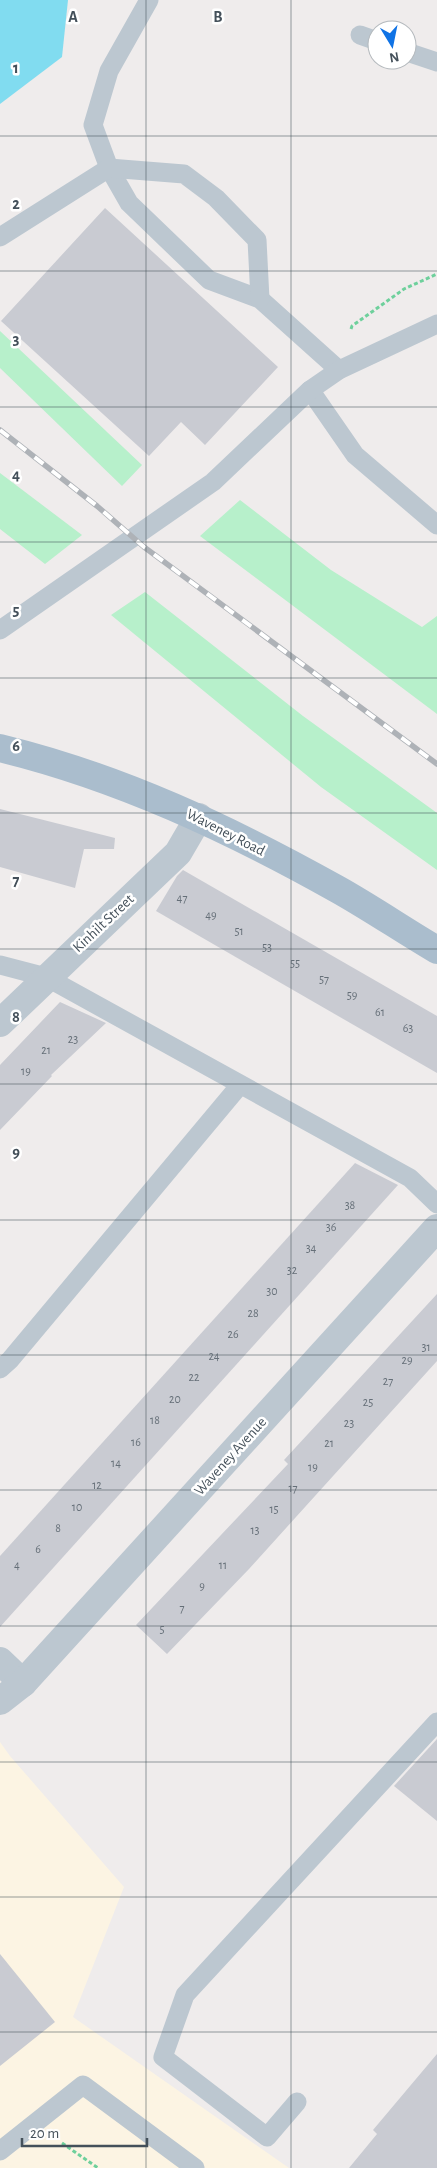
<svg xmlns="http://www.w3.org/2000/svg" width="437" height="2168" font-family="'Alegreya Sans',sans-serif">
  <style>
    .commercial { fill: #fcf4e3 }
    .green { fill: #b7f0cb }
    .water { fill: #81dcf0 }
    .building { fill: #c9cbd2 }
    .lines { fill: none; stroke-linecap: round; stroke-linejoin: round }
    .path { stroke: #6ed09c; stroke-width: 3; stroke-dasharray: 4 2.5; stroke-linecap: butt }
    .lane { stroke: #bcc7d0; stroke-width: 19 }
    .street { stroke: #bcc7d0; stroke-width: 28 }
    .primary { stroke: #aabdcd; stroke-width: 28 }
    .rail-casing { stroke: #aeb2b7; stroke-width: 5.5 }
    .rail { stroke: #fff; stroke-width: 4; stroke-dasharray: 11; stroke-linecap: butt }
    .grid { fill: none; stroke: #44505a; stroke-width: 1; stroke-opacity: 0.55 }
    .labels { text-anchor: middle; stroke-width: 5; stroke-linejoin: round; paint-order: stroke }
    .number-label { font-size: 12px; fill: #656f78 }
    .street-label { font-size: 15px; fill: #44505a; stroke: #fff }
    .grid-label { font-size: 16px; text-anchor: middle; font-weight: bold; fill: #44505a; stroke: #fff; stroke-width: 5; stroke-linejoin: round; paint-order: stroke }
  </style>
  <rect width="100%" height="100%" fill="#efecec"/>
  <polygon class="commercial" points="0,1742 10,1756 124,1887 73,2017 289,2168 0,2168"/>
  <g class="green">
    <polygon points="0,331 142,465 122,486 0,368"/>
    <polygon points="0,473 82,535 45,564 0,529"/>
    <polygon points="240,500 331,570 422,627 437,616 437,714 200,536"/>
    <polygon points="145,592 303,716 437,813 437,870 321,787 111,615"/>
  </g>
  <polygon class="water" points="0,0 68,0 62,57 0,104"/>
  <g class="building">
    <polygon points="105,208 278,367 205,445 181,422 149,456 1,321"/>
    <polygon points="0,809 115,838 114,849 84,849 75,888 0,867"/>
    <polygon points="183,870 437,1016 437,1073 156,911 177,876"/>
    <polygon points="60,1002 106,1023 51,1075 52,1076 0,1130 0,1065"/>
    <polygon points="355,1163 398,1185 0,1627 0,1556"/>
    <polygon points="437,1294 437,1361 249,1569 167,1654 136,1625 288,1464 284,1460"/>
    <polygon points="437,1739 437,1821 394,1786"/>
    <polygon points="0,1954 55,2022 0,2066"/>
    <polygon points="437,2054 437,2168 349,2168 377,2134 373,2130"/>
  </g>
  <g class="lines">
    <g class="path">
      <polyline points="351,329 352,326 404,289 437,274"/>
      <polyline points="62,2143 98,2168"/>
    </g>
    <g class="lane">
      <polyline points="149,0 109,71 93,125 109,168 129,203 209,280 260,299 339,370"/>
      <polyline points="360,35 377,41"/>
      <polyline points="407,52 437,62"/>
      <polyline points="0,237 109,168 184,174 216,198 257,240 260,299"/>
      <polyline points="310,390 355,455 437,525"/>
      <polyline points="0,630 213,482 310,390 339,370 437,324"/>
      <polyline points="0,965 46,977 410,1178 437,1204"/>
      <polyline points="0,1369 10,1360 240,1085"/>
      <polyline points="297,2102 267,2137 163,2057 185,1995 437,1722"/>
      <polyline points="0,2151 83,2085 195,2168"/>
    </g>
    <g class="street">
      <polyline points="0,1023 178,853 199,817"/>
      <polyline points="0,1661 23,1683"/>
      <polyline points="0,1701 23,1683 437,1228"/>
    </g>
    <path class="primary" d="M0,748C119,777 230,829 337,889C371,908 403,930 437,950"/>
    <defs>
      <polyline id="rail" points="0,430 97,506 144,547 437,764"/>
    </defs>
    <use href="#rail" class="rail-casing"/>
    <use href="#rail" class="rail"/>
  </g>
  <path class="grid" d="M146,0V2168M291,0V2168M0,136H437M0,271H437M0,407H437M0,542H437M0,678H437M0,813H437M0,949H437M0,1084H437M0,1220H437M0,1355H437M0,1490H437M0,1626H437M0,1762H437M0,1897H437M0,2032H437"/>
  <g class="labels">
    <g class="number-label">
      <text x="182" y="902">47</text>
      <text x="211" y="919">49</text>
      <text x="239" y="935">51</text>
      <text x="267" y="951">53</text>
      <text x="295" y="967">55</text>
      <text x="324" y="983">57</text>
      <text x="352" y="999">59</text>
      <text x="380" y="1016">61</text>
      <text x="408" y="1032">63</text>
      <text x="73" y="1043">23</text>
      <text x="46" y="1054">21</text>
      <text x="26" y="1075">19</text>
      <text x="350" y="1209">38</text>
      <text x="331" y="1231">36</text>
      <text x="311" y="1252">34</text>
      <text x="292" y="1274">32</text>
      <text x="272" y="1295">30</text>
      <text x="253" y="1317">28</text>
      <text x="233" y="1338">26</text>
      <text x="426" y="1351">31</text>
      <text x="214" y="1360">24</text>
      <text x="407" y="1364">29</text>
      <text x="194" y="1381">22</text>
      <text x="388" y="1385">27</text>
      <text x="175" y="1403">20</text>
      <text x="368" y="1406">25</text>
      <text x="155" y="1424">18</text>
      <text x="349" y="1427">23</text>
      <text x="136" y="1446">16</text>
      <text x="329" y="1447">21</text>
      <text x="116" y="1467">14</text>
      <text x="313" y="1471">19</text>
      <text x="97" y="1489">12</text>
      <text x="293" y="1492">17</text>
      <text x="77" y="1511">10</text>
      <text x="274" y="1513">15</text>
      <text x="58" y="1532">8</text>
      <text x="255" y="1534">13</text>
      <text x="38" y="1553">6</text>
      <text x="17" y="1569">4</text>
      <text x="223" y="1569">11</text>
      <text x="202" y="1590">9</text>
      <text x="182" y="1612">7</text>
      <text x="162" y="1633">5</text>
    </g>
    <g class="street-label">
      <text transform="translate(226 832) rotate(27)" y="5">Waveney Road</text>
      <text transform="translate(103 923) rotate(-43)" y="5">Kinhilt Street</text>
      <text transform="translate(230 1456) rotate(-48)" y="5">Waveney Avenue</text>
    </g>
  </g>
  <g class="grid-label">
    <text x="73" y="22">A</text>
    <text x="218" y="22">B</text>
    <text x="16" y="73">1</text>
    <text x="16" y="209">2</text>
    <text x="16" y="344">3</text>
    <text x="16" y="480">4</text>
    <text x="16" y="615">5</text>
    <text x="16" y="751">6</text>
    <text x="16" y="886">7</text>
    <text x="16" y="1022">8</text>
    <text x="16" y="1157">9</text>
  </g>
  <g transform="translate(392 45) rotate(170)"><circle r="24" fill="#ffffff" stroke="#b4b9bd"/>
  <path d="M0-4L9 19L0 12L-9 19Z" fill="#1073e5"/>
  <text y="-8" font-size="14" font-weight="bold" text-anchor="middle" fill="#44505a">N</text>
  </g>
  <path d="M22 2138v8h125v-8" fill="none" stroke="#44505a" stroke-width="2.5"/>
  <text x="30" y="2138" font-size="15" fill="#44505a" stroke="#ffffff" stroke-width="4" paint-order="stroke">20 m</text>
</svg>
